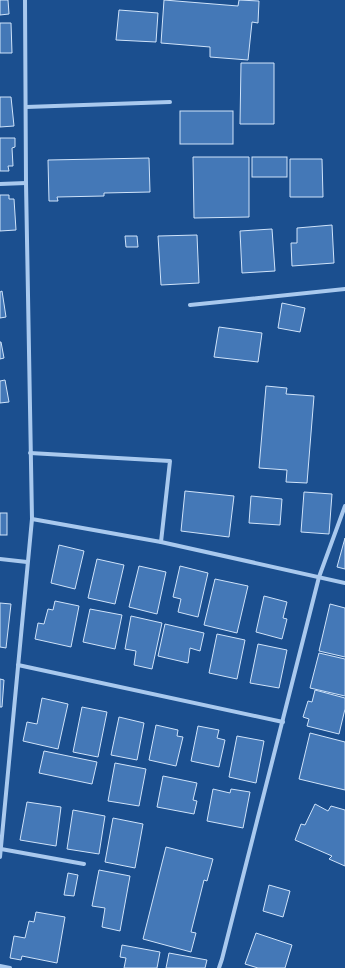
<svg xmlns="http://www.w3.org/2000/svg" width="345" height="968" font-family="Cabin,sans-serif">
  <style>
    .building { fill: #4478b7; stroke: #cfe3fa }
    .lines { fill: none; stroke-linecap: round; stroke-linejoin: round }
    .street { stroke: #a9c9ee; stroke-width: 4 }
  </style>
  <rect width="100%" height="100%" fill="#1b4f8f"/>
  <g class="building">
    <polygon points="0,0 8,0 9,14 0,15"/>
    <polygon points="164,0 238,6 239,0 259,1 258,23 252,22 248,60 210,57 210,47 161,43"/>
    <polygon points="119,10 158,13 156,42 116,40"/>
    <polygon points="0,23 11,23 12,53 0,53"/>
    <polygon points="241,63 274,63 274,124 240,124"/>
    <polygon points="0,97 11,97 14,126 0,127"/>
    <rect x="180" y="111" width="53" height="33"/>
    <polygon points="0,138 15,138 15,147 12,148 13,166 8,166 9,171 0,171"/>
    <polygon points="193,157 249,157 249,217 194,218"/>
    <rect x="252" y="157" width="35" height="20"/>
    <polygon points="149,158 150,192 104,193 104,196 57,197 58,201 49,201 48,160"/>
    <polygon points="290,159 322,159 323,197 290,197"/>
    <polygon points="0,195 9,195 9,199 14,199 16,230 0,231"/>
    <polygon points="332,225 334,263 292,266 291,243 297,243 297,228"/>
    <polygon points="272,229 275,271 242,273 240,231"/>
    <polygon points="197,235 199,283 161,285 158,236"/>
    <polygon points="125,236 137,236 138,247 126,247"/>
    <polygon points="2,291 6,317 0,318 0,292"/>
    <polygon points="282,303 305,308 300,332 278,328"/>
    <polygon points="219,327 262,333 258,362 214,357"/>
    <polygon points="0,342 1,342 4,358 0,359"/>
    <polygon points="5,380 9,402 0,403 0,381"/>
    <polygon points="266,386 287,388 286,394 314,396 307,483 286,482 287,470 259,468"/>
    <polygon points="185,491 234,496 229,537 181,531"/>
    <polygon points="304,492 332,494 329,534 301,532"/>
    <polygon points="251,496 282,499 280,525 249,523"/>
    <rect x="0" y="513" width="7" height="22"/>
    <polygon points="345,538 345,569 337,567"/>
    <polygon points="59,545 84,551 75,589 51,583"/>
    <polygon points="97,559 124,565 115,604 88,598"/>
    <polygon points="139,566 166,572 157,614 129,607"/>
    <polygon points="180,566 208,573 198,617 178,612 181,599 173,597"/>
    <polygon points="215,579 248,586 237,633 204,625"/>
    <polygon points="264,596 287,602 283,618 287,619 282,639 256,632"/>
    <polygon points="55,601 79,606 71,647 35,639 38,623 44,624 48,609 53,610"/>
    <polygon points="0,603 11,604 6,648 0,647"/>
    <polygon points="330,604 345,608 345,657 319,651"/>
    <polygon points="90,609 122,615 115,649 83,642"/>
    <polygon points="131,616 162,623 152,669 134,665 136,651 125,649"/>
    <polygon points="165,624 204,633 200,651 190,648 188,663 158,656"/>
    <polygon points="217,634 245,640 237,679 209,673"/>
    <polygon points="258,644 287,650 279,688 250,683"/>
    <polygon points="319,653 345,659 345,696 310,688"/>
    <polygon points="0,679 4,680 2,707 0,707"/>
    <polygon points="315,690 345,698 345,709 339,734 307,726 309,719 303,717 308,701 312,702"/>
    <polygon points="42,698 68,704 58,749 23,741 27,722 37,724"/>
    <polygon points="82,707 107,712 98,757 73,752"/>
    <polygon points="119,717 144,723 137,760 111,755"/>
    <polygon points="156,725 178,730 177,736 183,737 176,766 149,760"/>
    <polygon points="198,726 219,730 217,738 225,740 219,767 191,761"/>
    <polygon points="310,733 345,742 345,790 299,779"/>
    <polygon points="237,736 264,741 256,783 229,777"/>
    <polygon points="44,751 97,762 92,784 39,773"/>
    <polygon points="115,763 146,769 139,806 108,801"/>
    <polygon points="163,776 197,783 193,800 197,801 194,814 157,807"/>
    <polygon points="213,789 230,793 231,789 250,792 243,828 207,821"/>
    <polygon points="27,802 61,807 56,846 20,840"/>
    <polygon points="315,804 328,811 331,806 345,810 345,866 329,859 332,856 295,840 301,824 305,825"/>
    <polygon points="73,810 105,816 99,854 67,849"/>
    <polygon points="113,818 143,824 135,868 105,862"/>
    <polygon points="166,847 213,859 207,881 204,880 191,932 196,933 191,952 143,939"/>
    <polygon points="99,870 130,876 120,931 102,927 105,908 92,906"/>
    <polygon points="68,873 78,875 74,896 64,895"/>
    <polygon points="269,885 290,891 283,917 263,911"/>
    <polygon points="36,912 65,917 57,963 22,956 21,960 10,958 14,936 25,938 29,921 34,922"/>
    <polygon points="256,933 292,945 285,968 258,968 245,964"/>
    <polygon points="122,945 160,952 157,968 124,968 126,958 120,957"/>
    <polygon points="169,953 207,960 205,968 166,968"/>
  </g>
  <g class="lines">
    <g class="street">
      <polyline points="26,107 170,102"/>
      <polyline points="0,184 26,183"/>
      <polyline points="190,305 345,289"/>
      <polyline points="30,453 170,461 161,542"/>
      <polyline points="32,519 161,542 345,583"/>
      <polyline points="0,559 27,562"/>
      <polyline points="18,665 283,722"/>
      <polyline points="1,849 84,864"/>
      <polyline points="0,857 32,519 26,183 25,0"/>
      <polyline points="0,966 10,968"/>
      <polyline points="219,968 222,959 319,577 345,506"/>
    </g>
  </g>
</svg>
